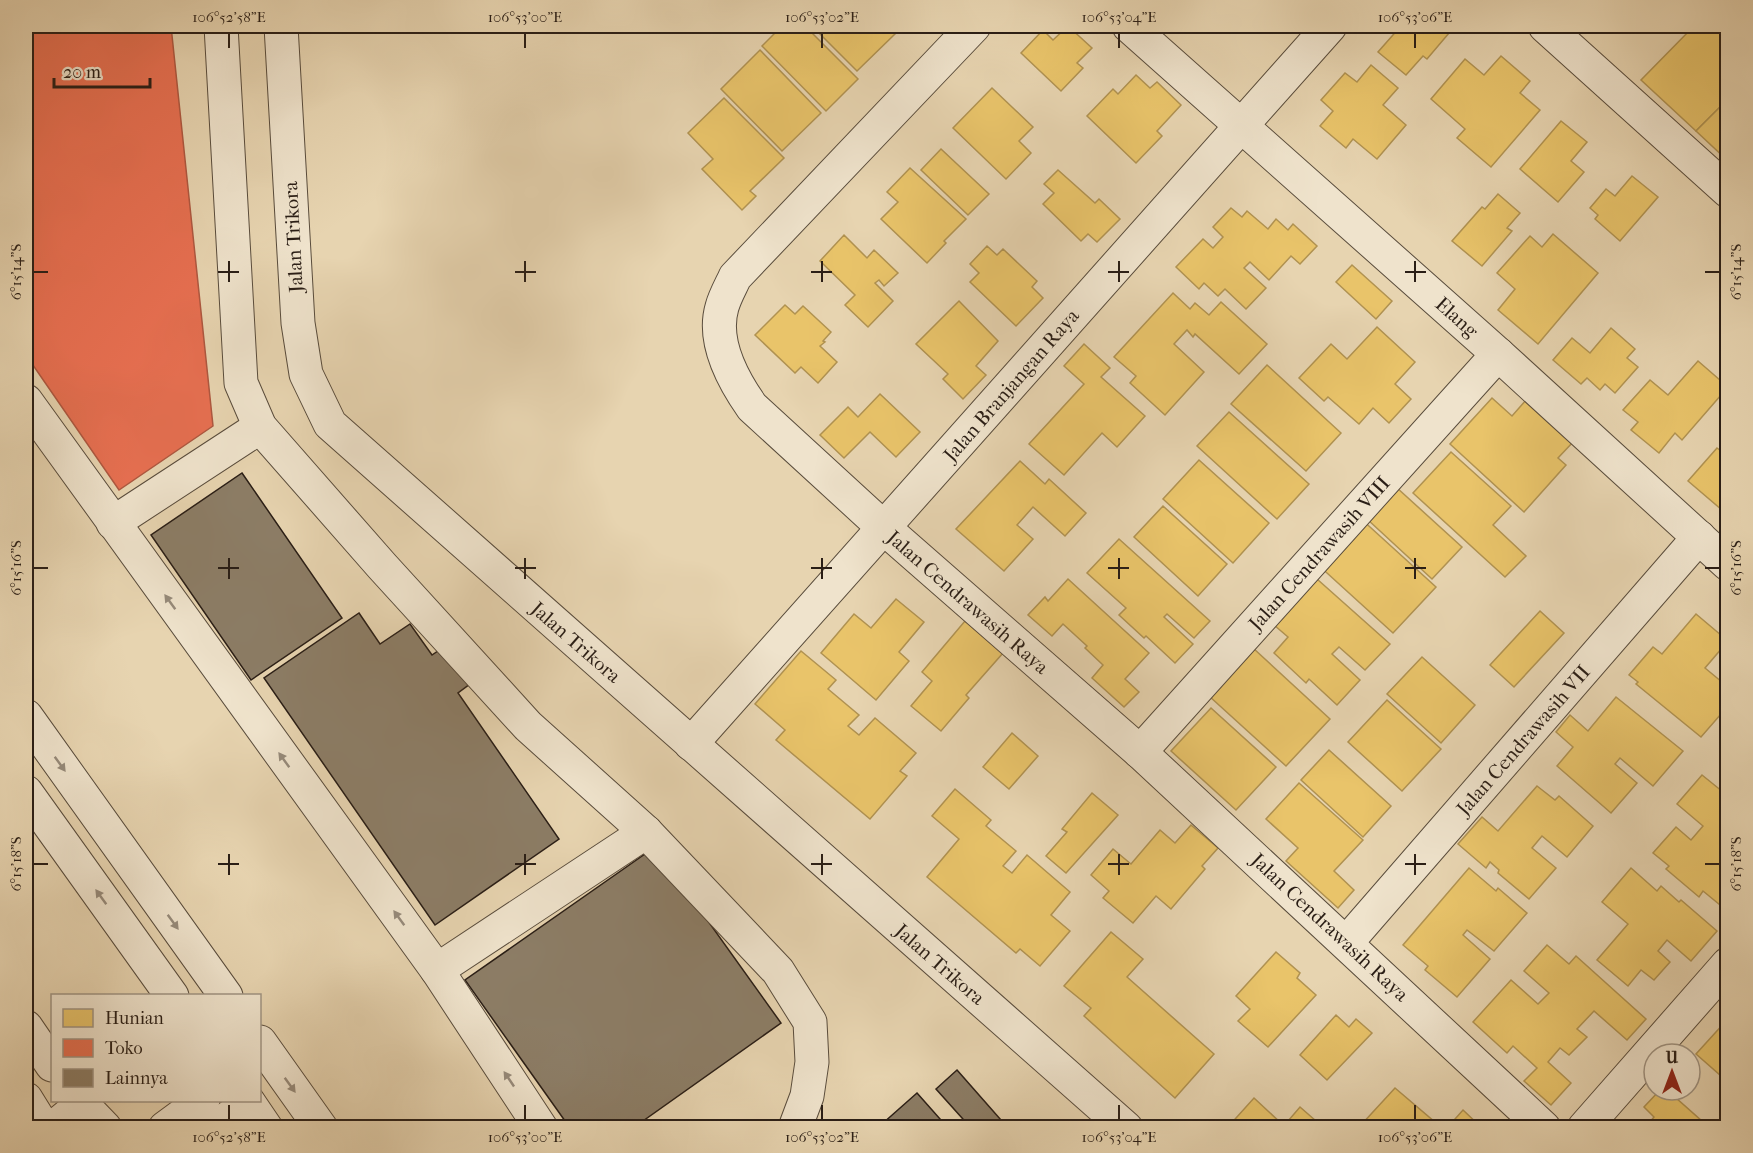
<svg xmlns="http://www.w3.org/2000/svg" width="1753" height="1153" font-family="'IM FELL French Canon',serif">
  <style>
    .homes { fill: #e9c46a; stroke: #b09251; stroke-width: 1.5 }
    .shops { fill: #e76f51; stroke: #ae573f; stroke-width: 1.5 }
    .building { fill: #8c7d66; stroke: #2a1e16; stroke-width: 1.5 }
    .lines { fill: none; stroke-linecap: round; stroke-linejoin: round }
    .minor-casing { stroke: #594c3c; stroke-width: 35 }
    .minor { stroke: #efe3cc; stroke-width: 33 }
    .oneway { fill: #968a7a }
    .ticks { fill: none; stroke: #2a1e16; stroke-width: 2 }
    .labels { text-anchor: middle; stroke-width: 6; stroke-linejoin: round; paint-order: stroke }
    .street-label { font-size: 20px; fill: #2a1e16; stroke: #efe3cc }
    .neatline { fill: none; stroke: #2a1e16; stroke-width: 2 }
    .ticks-label { font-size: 15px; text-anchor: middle; fill: #2a1e16 }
  </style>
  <rect width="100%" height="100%" fill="#e7d4b0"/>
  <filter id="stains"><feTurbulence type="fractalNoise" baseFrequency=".00333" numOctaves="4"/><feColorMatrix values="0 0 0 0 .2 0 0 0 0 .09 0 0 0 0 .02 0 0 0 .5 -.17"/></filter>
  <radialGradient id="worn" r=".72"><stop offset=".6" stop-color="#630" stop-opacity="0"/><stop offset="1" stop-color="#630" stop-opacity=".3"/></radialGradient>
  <g class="homes">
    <polygon points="782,26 805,26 858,79 826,111 762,46"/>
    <polygon points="812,26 890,26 897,32 857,71"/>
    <polygon points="1068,26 1092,48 1077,63 1083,68 1061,91 1021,53 1043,30 1053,40"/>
    <polygon points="1410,26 1455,26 1427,59 1423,56 1406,75 1378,52 1400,27 1405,31"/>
    <polygon points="1694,26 1728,26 1728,99 1696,131 1641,80"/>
    <polygon points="760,50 821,113 782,151 721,89"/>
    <polygon points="1501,56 1530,81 1520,93 1540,110 1491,167 1457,138 1465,129 1431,99 1465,59 1484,75"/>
    <polygon points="1371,65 1398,88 1383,105 1406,125 1377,159 1353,139 1346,148 1320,126 1333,111 1321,100 1345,73 1357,82"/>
    <polygon points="1136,75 1150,88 1157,82 1181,105 1157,131 1162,136 1136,163 1087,116 1113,89 1118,94"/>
    <polygon points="992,88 1033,127 1019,141 1031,153 1006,179 953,128"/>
    <polygon points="724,98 784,158 750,191 756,196 742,210 702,169 713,159 688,133"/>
    <polygon points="1728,99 1728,161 1696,131"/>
    <polygon points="1561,121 1587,142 1571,161 1584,172 1558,202 1520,169"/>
    <polygon points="941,149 989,194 968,215 921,170"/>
    <polygon points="910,168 966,219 944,241 946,243 927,263 881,219 898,202 887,192"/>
    <polygon points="1058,170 1095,203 1099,199 1120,219 1097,242 1088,234 1081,241 1043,204 1054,193 1044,184"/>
    <polygon points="1632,176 1658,197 1620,241 1595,219 1598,215 1590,208 1606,189 1615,196"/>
    <polygon points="1498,194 1520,213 1507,228 1512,231 1482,266 1452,241 1482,207 1485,209"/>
    <polygon points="1231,208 1242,217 1247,211 1268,229 1276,219 1288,230 1293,224 1317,246 1300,264 1291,256 1269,280 1250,262 1244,268 1266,288 1246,309 1225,289 1218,296 1204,283 1199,289 1176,267 1203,239 1213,248 1223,237 1213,227"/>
    <polygon points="1553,234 1598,273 1538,344 1498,310 1515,289 1497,273 1530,236 1542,247"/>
    <polygon points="844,235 867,258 874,250 898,273 884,286 879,280 875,283 893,301 868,327 845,305 855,295 820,261"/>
    <polygon points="987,246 997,255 1003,249 1037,281 1032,287 1043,298 1016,326 970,282 979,273 970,264"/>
    <polygon points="1352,265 1392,301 1376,319 1336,282"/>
    <polygon points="1173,293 1190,309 1195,303 1209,315 1221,302 1267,344 1239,374 1195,334 1193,337 1187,330 1174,344 1204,372 1165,415 1130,383 1136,376 1114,357"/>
    <polygon points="959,301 998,341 976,366 986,375 963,399 943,379 948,374 916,344"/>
    <polygon points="785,305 795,314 803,306 831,332 823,341 825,342 820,346 837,362 818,383 801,367 795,373 755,335"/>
    <polygon points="1377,327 1415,362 1395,384 1411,399 1389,423 1373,408 1359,424 1328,397 1324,401 1299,378 1331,344 1347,359"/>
    <polygon points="1611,328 1635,349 1627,358 1638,367 1615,393 1605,384 1600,390 1587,378 1581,384 1553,360 1572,338 1590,353"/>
    <polygon points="1084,344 1110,368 1101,377 1145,416 1117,447 1102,433 1064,475 1029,444 1084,384 1064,366"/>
    <polygon points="1698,361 1728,387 1682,440 1675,433 1659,453 1631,430 1638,422 1623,410 1650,380 1668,395"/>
    <polygon points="1267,365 1341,433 1306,471 1231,404"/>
    <polygon points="880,394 920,432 896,457 870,432 844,458 820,435 848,407 858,417"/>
    <polygon points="1492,398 1512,416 1526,400 1573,442 1558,458 1566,465 1524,512 1450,444"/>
    <polygon points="1229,412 1309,484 1277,519 1197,446"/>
    <polygon points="1717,448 1728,456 1728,503 1722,510 1688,481"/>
    <polygon points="1451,452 1511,506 1493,525 1526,556 1505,577 1413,493"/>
    <polygon points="1199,460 1269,523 1233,563 1163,499"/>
    <polygon points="1020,461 1045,484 1049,479 1086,513 1065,536 1033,507 1017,525 1033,539 1004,571 956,529"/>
    <polygon points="1396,487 1462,547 1432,579 1367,519"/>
    <polygon points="1163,506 1227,564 1198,596 1134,537"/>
    <polygon points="1359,517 1436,587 1393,633 1316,563"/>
    <polygon points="1119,539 1210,621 1194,638 1167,614 1164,617 1193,644 1175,663 1146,636 1144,638 1119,615 1126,608 1087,573"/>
    <polygon points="1068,579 1149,653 1125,679 1139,692 1124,707 1092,678 1103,665 1085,648 1087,646 1063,624 1052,636 1028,615 1045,597 1048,601"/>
    <polygon points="1317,579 1390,644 1365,670 1339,647 1332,654 1360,680 1337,705 1309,679 1306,683 1274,653 1288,637 1274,625"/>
    <polygon points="896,599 924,622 899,652 909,661 876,700 821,653 854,614 871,628"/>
    <polygon points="1540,611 1564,633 1514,687 1490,665"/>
    <polygon points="1696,614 1728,641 1705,668 1728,687 1728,706 1701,737 1636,684 1638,682 1629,675 1653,647 1662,654"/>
    <polygon points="965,621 1003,653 966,695 969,698 941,731 911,706 932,681 922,672"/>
    <polygon points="1253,648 1330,719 1286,766 1209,696"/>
    <polygon points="801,651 836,680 828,689 859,715 848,726 859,735 875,718 916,753 900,771 907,776 870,819 776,740 785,730 755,704"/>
    <polygon points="1422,657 1475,705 1441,743 1387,694"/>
    <polygon points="1616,697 1683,751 1653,786 1620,758 1615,764 1637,783 1611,813 1557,766 1573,747 1556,732 1570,715 1588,731"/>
    <polygon points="1387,700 1441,749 1402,791 1348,742"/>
    <polygon points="1211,708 1276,767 1236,810 1171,751"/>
    <polygon points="1012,733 1038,756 1009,789 983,767"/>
    <polygon points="1329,750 1391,806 1363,837 1301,780"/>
    <polygon points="1702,775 1728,796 1728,906 1725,909 1703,891 1699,897 1666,869 1669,866 1653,853 1676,827 1691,840 1703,826 1677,804"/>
    <polygon points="1299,783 1363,840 1334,871 1354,890 1338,908 1286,861 1298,848 1266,819"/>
    <polygon points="1537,786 1555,800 1559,796 1593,826 1567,857 1542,836 1532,848 1556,868 1529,899 1498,873 1499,870 1490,862 1486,868 1458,844 1482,817 1498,831"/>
    <polygon points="955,789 991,820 986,826 1016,851 1003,866 1012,873 1027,855 1070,892 1051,915 1070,931 1040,966 1020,949 1016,953 927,877 959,839 932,816"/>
    <polygon points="1092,793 1118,815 1066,873 1046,856 1067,832 1062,829"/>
    <polygon points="1191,825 1218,848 1202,866 1205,869 1171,909 1156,896 1133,923 1103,898 1109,891 1091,875 1113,849 1131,864 1160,830 1175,843"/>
    <polygon points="1469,868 1496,891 1498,888 1527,913 1494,951 1467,930 1463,935 1490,959 1457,997 1425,970 1428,966 1403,945"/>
    <polygon points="1631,868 1657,891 1661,886 1679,902 1681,900 1717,931 1691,961 1667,940 1658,951 1670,962 1654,980 1641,970 1628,986 1597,960 1628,924 1602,902"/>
    <polygon points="1111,932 1143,959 1127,977 1214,1054 1175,1098 1084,1016 1091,1008 1064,986"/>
    <polygon points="1547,945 1569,964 1576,956 1646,1019 1627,1040 1594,1011 1577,1029 1587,1037 1569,1055 1560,1048 1548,1062 1571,1083 1551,1105 1524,1081 1537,1068 1513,1046 1507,1053 1473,1022 1511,980 1538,1004 1549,993 1524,971"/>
    <polygon points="1276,952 1300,973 1297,978 1316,995 1268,1047 1238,1021 1250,1009 1236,996"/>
    <polygon points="1336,1015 1349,1027 1356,1019 1372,1033 1327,1080 1300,1055"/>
    <polygon points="1725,1022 1728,1025 1728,1082 1696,1054"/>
    <polygon points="1395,1088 1436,1123 1433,1128 1364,1128 1361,1125"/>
    <polygon points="1660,1090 1667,1090 1703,1122 1699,1128 1645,1128 1654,1117 1644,1107"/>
    <polygon points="1254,1098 1282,1124 1279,1128 1227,1128"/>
    <polygon points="1300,1107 1324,1128 1282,1128"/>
    <polygon points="1463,1110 1482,1128 1447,1128"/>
  </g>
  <polygon class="shops" points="26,26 171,26 213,426 119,490 26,355"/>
  <g class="building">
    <polygon points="242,473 342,618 251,680 151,535"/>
    <polygon points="359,613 380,644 410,624 432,655 448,644 474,681 458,693 559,839 435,925 264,678"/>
    <polygon points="655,847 781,1023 633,1128 570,1128 465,980"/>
    <polygon points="957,1070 1008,1128 971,1128 936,1089"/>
    <polygon points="917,1093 948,1128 886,1128 882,1124"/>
  </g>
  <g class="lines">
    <defs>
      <g id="minor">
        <polyline points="221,26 241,383 260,427 382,566 528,726 646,832 778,971 810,1022 812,1062 807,1096 795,1128"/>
        <polyline points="281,26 298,323 306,374 330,424 1126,1128"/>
        <path d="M974,26L735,277C731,286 725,296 722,307C712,341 733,380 752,407L884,528L1140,752L1544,1128"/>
        <polyline points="1129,26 1498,354 1728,564"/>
        <polyline points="1545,26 1728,191"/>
        <polyline points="26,401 437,970 541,1128"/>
        <polyline points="113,523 260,427"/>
        <polyline points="26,716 226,996"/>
        <polyline points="691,744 1330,26"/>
        <polyline points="1140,752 1498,354"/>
        <polyline points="26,792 172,996"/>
        <polyline points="1347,942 1699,537"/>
        <polyline points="437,970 646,832"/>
        <polyline points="26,1027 52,1065"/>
        <polyline points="260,1042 321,1128"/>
        <polyline points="26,1099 44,1128"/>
        <polyline points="78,1100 105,1128"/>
        <polyline points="247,1100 266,1128"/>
        <polyline points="53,1128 81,1105"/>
        <polyline points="165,1128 203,1100"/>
        <polyline points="213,1128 249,1104"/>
        <polyline points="1584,1128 1728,964"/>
      </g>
    </defs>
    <use href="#minor" class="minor-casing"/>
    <use href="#minor" class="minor"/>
  </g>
  <defs><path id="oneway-solid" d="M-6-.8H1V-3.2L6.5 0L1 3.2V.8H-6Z" transform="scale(1.5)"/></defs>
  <g class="oneway">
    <use href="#oneway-solid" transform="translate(170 602) rotate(-126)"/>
    <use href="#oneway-solid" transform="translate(284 760) rotate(-126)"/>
    <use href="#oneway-solid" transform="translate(60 764) rotate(54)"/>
    <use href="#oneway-solid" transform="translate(101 897) rotate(-126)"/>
    <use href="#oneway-solid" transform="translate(399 918) rotate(-126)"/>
    <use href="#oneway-solid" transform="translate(173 922) rotate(54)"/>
    <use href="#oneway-solid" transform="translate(509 1079) rotate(-124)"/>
    <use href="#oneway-solid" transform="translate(290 1085) rotate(54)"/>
  </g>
  <path class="ticks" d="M229,33V48M525,33V48M822,33V48M1119,33V48M1415,33V48M229,261V282M525,261V282M822,261V282M1119,261V282M1415,261V282M33,272H48M218,272H239M515,272H536M811,272H832M1108,272H1129M1405,272H1426M1705,272H1720M229,558V579M525,558V579M822,558V579M1119,558V579M1415,558V579M33,568H48M218,568H239M515,568H536M811,568H832M1108,568H1129M1405,568H1426M1705,568H1720M229,854V875M525,854V875M822,854V875M1119,854V875M1415,854V875M33,864H48M218,864H239M515,864H536M811,864H832M1108,864H1129M1405,864H1426M1705,864H1720M229,1105V1120M525,1105V1120M822,1105V1120M1119,1105V1120M1415,1105V1120"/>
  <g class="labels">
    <g class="street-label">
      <text transform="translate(293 237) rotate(-93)" y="7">Jalan Trikora</text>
      <text transform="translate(1457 317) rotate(42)" y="7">Elang</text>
      <text transform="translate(1011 385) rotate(-49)" y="7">Jalan Branjangan Raya</text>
      <text transform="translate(1319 553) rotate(-48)" y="7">Jalan Cendrawasih VIII</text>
      <text transform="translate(968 602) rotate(41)" y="7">Jalan Cendrawasih Raya</text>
      <text transform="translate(576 642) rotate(41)" y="7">Jalan Trikora</text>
      <text transform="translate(1523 740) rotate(-49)" y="7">Jalan Cendrawasih VII</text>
      <text transform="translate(1330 927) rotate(43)" y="7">Jalan Cendrawasih Raya</text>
      <text transform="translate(940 964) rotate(41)" y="7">Jalan Trikora</text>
    </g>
  </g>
  <rect width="1753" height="1153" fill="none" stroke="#e7d4b0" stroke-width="66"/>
  <rect x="51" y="994" width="210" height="108" fill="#efe3cc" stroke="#a09483" stroke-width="1.5"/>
  <rect x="63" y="1009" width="30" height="18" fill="#e9c46a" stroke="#a09483" stroke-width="1.5"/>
  <text x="105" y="1024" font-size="18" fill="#2a1e16">Hunian</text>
  <rect x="63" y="1039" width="30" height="18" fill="#e76f51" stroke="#a09483" stroke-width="1.5"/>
  <text x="105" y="1054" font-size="18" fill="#2a1e16">Toko</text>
  <rect x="63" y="1069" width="30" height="18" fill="#8c7d66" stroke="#a09483" stroke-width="1.5"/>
  <text x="105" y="1084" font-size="18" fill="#2a1e16">Lainnya</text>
  <g transform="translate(1672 1072)"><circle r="28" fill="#efe3cc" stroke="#a09483" stroke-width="1.5"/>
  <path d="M0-4.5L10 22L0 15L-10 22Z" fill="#8f2418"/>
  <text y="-9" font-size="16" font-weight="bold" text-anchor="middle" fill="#2a1e16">U</text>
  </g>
  <path d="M54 78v9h96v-9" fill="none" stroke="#2a1e16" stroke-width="3"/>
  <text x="63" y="78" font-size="18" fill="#2a1e16" stroke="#efe3cc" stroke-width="4.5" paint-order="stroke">20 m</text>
  <rect x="33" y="33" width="1687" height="1087" class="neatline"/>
  <g class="ticks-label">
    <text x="229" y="22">106°52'58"E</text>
    <text x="525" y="22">106°53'00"E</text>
    <text x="822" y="22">106°53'02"E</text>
    <text x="1119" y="22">106°53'04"E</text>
    <text x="1415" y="22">106°53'06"E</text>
    <text transform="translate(16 272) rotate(-90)" y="5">6°15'14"S</text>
    <text transform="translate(1736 272) rotate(-90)" y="5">6°15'14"S</text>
    <text transform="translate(16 568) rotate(-90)" y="5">6°15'16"S</text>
    <text transform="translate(1736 568) rotate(-90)" y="5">6°15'16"S</text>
    <text transform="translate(16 864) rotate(-90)" y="5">6°15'18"S</text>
    <text transform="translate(1736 864) rotate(-90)" y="5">6°15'18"S</text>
    <text x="229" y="1142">106°52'58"E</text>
    <text x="525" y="1142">106°53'00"E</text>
    <text x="822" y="1142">106°53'02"E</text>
    <text x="1119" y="1142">106°53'04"E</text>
    <text x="1415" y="1142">106°53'06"E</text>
  </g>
  <rect width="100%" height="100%" filter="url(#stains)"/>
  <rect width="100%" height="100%" fill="url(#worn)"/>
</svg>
